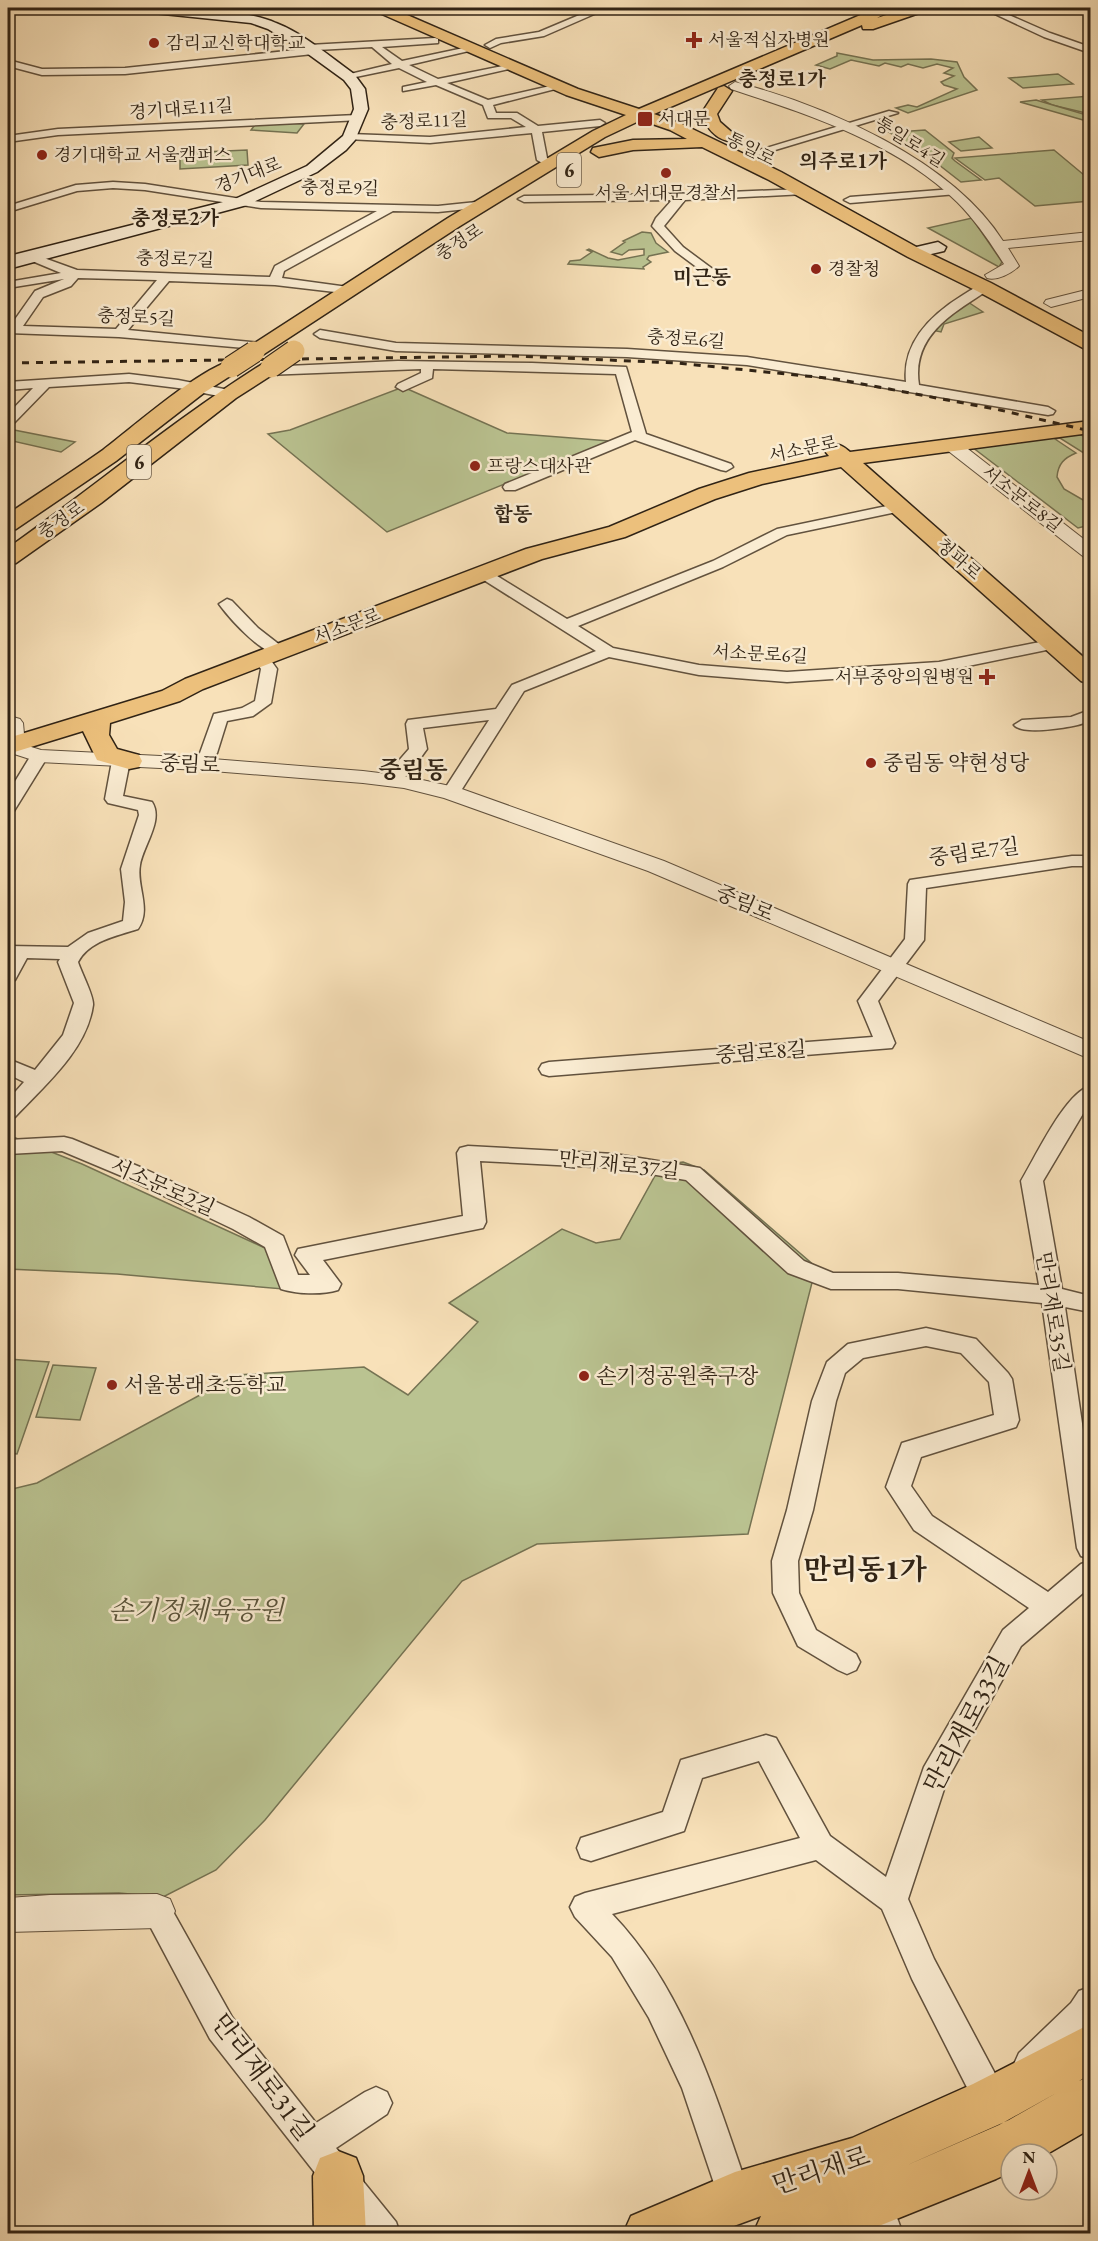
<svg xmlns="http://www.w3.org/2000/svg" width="1098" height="2241" font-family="'EB Garamond','Noto Serif KR',serif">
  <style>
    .green { fill: #bac391; stroke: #757353; stroke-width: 1.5 }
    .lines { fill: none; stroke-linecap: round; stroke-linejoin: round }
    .minor-casing { stroke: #62523e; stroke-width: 3 }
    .tertiary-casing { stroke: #62523e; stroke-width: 2 }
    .secondary-casing { stroke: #302315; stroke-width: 3 }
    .primary-casing { stroke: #302315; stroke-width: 3 }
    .minor { fill: #faecd2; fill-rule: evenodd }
    .tertiary { fill: #faecd2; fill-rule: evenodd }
    .secondary { fill: #faecd2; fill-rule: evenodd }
    .primary { fill: #ecc07c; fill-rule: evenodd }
    .rail { stroke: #302315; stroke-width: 3; stroke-dasharray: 7 7; stroke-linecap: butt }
    .primary-bridge-casing { stroke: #302315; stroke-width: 23; stroke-linecap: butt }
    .primary-bridge { stroke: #ecc07c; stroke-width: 21 }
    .poi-dot { fill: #8f2418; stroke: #faecd2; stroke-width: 2 }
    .labels { text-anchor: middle; stroke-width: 5; stroke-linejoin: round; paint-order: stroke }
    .far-poi-label { font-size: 18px; fill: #302315; stroke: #faecd2; text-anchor: start }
    .far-street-label { font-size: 18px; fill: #302315; stroke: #faecd2 }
    .far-quarter-label { font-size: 20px; font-weight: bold; fill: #302315; stroke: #faecd2 }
    .shield { fill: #faecd2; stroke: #6d5f4e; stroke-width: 1.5 }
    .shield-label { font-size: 20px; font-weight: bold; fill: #302315 }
    .poi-label { font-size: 21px; fill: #302315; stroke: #faecd2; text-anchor: start }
    .street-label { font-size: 21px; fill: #302315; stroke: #faecd2 }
    .quarter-label { font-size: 24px; font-weight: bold; fill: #302315; stroke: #faecd2 }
    .near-park-label { font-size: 26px; font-style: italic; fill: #59533a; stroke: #faecd2 }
    .near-street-label { font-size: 26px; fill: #302315; stroke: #faecd2 }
    .near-quarter-label { font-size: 28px; font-weight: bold; fill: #302315; stroke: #faecd2 }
  </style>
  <rect width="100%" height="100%" fill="#f8e1b9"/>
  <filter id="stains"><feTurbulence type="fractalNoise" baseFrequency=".00333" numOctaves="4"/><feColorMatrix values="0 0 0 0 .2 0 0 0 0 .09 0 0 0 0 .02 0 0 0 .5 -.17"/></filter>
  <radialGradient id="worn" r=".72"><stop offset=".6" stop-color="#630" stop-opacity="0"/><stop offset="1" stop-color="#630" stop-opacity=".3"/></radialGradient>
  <g class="green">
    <polygon points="837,53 873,60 931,59 957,62 964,77 977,90 908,113 896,108 908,105 917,107 957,89 944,85 941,82 954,76 944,73 953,68 937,64 923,68 908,64 901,67 885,63 879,66 851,60 830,69 816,65 837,56"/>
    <polygon points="1058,74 1073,84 1023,88 1009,78"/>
    <polygon points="1090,96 1090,114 1052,105 1042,100"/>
    <polygon points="1036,100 1090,116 1090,122 1020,102"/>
    <polygon points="258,121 304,124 297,133 251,130"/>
    <polygon points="889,126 897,132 925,130 954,153 952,158 955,161 981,180 961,182 925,154 882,128"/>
    <polygon points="979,137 992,148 961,151 949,142"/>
    <polygon points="247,150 248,165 180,169 180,153"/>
    <polygon points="1054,150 1090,180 1090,201 1035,206 999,178 985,180 955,158"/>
    <polygon points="972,218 1002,262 999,267 928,228"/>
    <polygon points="642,232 651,233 656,243 668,252 649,256 647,259 651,262 643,267 644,269 568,264 570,261 580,260 592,252 587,250 589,249 608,258 618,260 644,255 644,249 629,250 622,255 611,252 625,242 623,241"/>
    <polygon points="968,302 983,312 944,324 941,332 932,330 938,321"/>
    <polygon points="403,387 507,433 610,441 387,532 268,434 290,430"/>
    <polygon points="9,429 75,442 61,452 8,440"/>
    <path d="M1071,432L1090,438V457L1060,438L1055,439L1076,453C1064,458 1058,464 1057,477L1064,489L1090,504V514L1087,515L1090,517V525L1078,528L972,447Z"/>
    <polygon points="8,1135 82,1164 267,1249 283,1289 117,1274 8,1269"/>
    <polygon points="683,1162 704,1170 816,1267 748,1534 537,1544 462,1581 265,1820 216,1870 163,1897 119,1893 8,1895 8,1490 37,1483 237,1375 364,1367 408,1395 478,1322 449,1303 562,1229 596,1243 620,1239 661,1165"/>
    <polygon points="8,1359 49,1362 17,1454 8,1453"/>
    <polygon points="53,1365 96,1368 80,1420 36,1417"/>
  </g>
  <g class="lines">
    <defs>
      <g id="minor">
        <polygon points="596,8 608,8 544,36 501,43 490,48 485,45 496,39 539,32"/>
        <polygon points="982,8 993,8 1050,33 1090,47 1090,53 1044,37"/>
        <polygon points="435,38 438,39 438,43 382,47 402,61 473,46 473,50 409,65 438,79 513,64 513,68 447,83 488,100 559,84 559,88 493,105 496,113 517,113 538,126 600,120 605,123 600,126 542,132 547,158 556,165 551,168 537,160 532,133 430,143 346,139 346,135 350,134 430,137 526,127 511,118 488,118 483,105 436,85 403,91 403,87 427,82 399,68 346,79 346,75 392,64 372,47 317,50 313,54 125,74 42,75 8,66 8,60 42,69 125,68 305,49 309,45"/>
        <polygon points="889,111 898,113 762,154 758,155 753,152"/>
        <polygon points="357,115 361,116 361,120 58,135 8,142 8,136 58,129"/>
        <path d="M113,182L145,184L261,202L438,206L486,201L492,204L486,207L438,212L393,211L284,271L282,278L348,287L354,291L352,294L275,285L169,281L128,330L262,343L266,344L268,347L266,350L119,337L8,333V325H11L35,291L64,279L8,288V282L61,273L25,258V254H33L77,270L270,277L275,266L377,211L261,208L145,190L113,188L77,191L8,212V206L76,185ZM78,278L157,280L116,329L23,326L43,297L71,286Z"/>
        <polygon points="801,189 807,192 805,194 685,200 664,226 683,247 718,273 720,276 714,280 675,251 652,226 656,218 672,200 524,202 518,199 524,196 682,194"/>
        <polygon points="953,189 959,192 957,194 850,203 844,200 850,197"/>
        <path d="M984,283L988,284V290C954,313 911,335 919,385L1048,407L1055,411L1053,414L1048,415L747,365L627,357L396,351L320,338L314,334L320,330L396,343L627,349L747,357L906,382C902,342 932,314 963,295C970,291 976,286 984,283Z"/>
        <polygon points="398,361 532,363 626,367 646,434 731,464 733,467 726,471 721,470 635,440 515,490 505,490 503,487 505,484 632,432 616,374 433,369 432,378 403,391 396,387 398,384 421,373 421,369 265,375 259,371 265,367"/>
        <polygon points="129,374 178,380 229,390 236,394 229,398 178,388 129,382 49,387 13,424 8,425 8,414 33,388 8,390 8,382"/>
        <path d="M901,503L906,504L908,507L906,510L787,535L723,567L578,626L613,648L699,665L787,672L939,662L1055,639L1063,644L1061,647L939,672L787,682L699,675L609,657L524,691L457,797H445L442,793L489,720L423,728L427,749C417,762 403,788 385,784L382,780L409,749L406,724L408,720L496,709L512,685L596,651L479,577L476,574L479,571H489L567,619L713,561L777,529Z"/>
        <path d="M227,599L232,601L258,628L285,649L287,652L285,655C266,660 230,619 219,604Z"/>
        <polygon points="261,653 267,655 277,669 271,703 253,716 227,721 217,753 206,768 194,768 191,764 200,753 214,714 242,708 255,701 261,669 253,658"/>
        <path d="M1090,710V721C1077,727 1023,736 1014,725L1022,720L1071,717Z"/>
        <polygon points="39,751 45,752 48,756 14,811 8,812 8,793 33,752"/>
        <path d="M121,756L127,757L130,761L123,796L152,802C164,820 143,846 140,865C136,886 152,909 138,929C116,936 89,941 78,962C81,972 94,996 93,1005C87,1050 44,1086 15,1117L8,1119V1100L24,1082L8,1074V1059L35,1070L63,1035L74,1003L58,962L60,959L27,958L15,980L8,982V946L68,947L88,933L123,921L125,902L121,869L139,815L138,810L108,803L105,799L112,761L115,757Z"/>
        <polygon points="1072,856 1090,856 1090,866 1072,866 926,888 924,940 878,1001 895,1043 892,1048 549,1076 542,1074 539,1069 542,1064 549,1062 873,1037 858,1001 905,939 908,884 910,880"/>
        <path d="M1090,1086V1105L1084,1112L1043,1181L1062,1289L1090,1296V1312L1065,1307L1090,1478V1559L1081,1556L1077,1548L1042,1303L898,1289H831L788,1273L686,1180L615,1168L480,1161L486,1222L483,1228L323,1260L341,1284L338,1290C322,1295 297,1294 281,1289L265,1247L233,1229L124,1177L62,1151L8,1154V1140L64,1137L72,1139L140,1167L249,1217L283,1236L298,1275H310L295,1255L298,1249L463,1216L457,1153L460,1148L468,1146L615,1154L700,1168L804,1261L833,1273H898L1039,1285L1021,1181C1035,1158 1065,1093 1090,1086Z"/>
        <path d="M926,1328L976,1339L1008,1373L1012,1379L1019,1420L1016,1427L921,1457L911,1486L932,1516L1048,1592L1081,1564L1090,1561V1587L1021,1646L947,1780L908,1899L934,1959L1009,2100L1002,2113L991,2118L980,2113L912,1979L882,1909L816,1860L612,1914C686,1991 717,2100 751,2198L747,2210L735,2214L723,2210L682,2088L649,2018L612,1957L575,1917L570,1907L575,1897L585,1893L800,1838L759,1761L702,1778L684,1831L591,1861L581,1858L577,1848L581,1838L663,1812L681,1760L766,1735L776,1738L830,1836L886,1877L924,1767L1003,1630L1029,1608L914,1530L886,1487L902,1443L994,1415L989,1382L961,1353L926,1346L863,1358L845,1373L836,1401L813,1510L798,1561L799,1593L816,1630L856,1654L860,1662L856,1670L847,1674L838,1670L798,1646L773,1593L772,1561L787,1510L812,1401L827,1362L848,1344Z"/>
        <polygon points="157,1897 167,1901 232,2017 316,2123 365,2092 376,2087 387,2092 392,2103 387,2114 336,2148 396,2222 400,2234 363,2234 210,2039 142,1911 147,1901"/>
        <polygon points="1090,1987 1090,2027 1041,2075 1030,2080 1019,2075 1014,2064 1019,2053 1071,2003 1079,1991"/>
        <polygon points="875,2187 887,2191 903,2234 870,2234 859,2203 863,2191"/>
      </g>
      <g id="tertiary">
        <path d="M735,82C825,105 952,160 1003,241L1090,232V240L1008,248L1019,266C1012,273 997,281 987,278L985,275L1004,264C990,242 976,221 957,202C897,143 809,115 731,89L729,86Z"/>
        <polygon points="1090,289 1090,297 1051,307 1044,303 1046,300"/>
        <polygon points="953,441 959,442 1090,544 1090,558 1084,557 947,450 945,446"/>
        <polygon points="13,717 20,719 23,723 25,745 41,750 200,758 363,771 404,776 459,788 664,861 1090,1042 1090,1059 648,871 444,798 404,788 363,783 200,770 39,762 11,753 8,749 8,718"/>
        <polygon points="157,1894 170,1899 175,1911 170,1923 157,1928 8,1932 8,1898 50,1895"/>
      </g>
      <g id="secondary">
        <path d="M138,8C172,4 244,9 276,23C304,34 329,56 354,74L365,89L368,109L355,140L346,150L317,172L247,205L8,269V258L13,255L235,199L307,166L343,136L354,109L351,89L344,80L304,51L268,29L251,23L144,12Z"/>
        <polygon points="938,242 946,247 944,251 914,258 906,253 908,249"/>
      </g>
      <g id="primary">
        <polygon points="373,8 391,8 578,89 639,109 877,8 895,8 877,18 908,8 927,8 925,11 873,29 863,29 862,25 654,114 682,124 781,172 920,249 991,283 1090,336 1090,350 1083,348 977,291 908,257 769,180 702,147 633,150 599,157 591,152 593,148 633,140 687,139 670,130 641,120 605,137 460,226 261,356 247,356 244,352 247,348 448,218 593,131 626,115 566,95 375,11"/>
        <path d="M724,86L732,91L717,114L720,122L736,136L728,141C714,138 706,126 701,114L718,88Z"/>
        <path d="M231,361L238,363L241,367L238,371L205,392L116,461L16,529L8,531V514C39,493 72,472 103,450C132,428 199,369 231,361Z"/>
        <path d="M271,361L278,363L281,367L278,371L236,398L101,503L16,563L8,565V548C94,487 175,419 264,363Z"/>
        <path d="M1090,421V433L863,463L1090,663V684L1081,681L841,467L762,484L715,499L625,537L542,559L203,689L180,701L110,723L109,735L117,749L139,755L142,761L139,767L129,769L97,760L83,731L8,754V738L162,691L185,679L526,549L609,527L699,489L749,473L829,456L824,450L827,445C838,443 842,445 850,452Z"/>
        <path d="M1090,2024V2074L1079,2081L1090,2076V2129L1047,2154H1011V2172L996,2179L859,2234H753L761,2216L712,2234H623L631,2216L735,2172L852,2138L973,2084ZM1058,2092L999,2125L903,2167L1009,2120Z"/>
        <polygon points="338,2151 356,2158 363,2176 366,2234 314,2234 313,2176 320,2158"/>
      </g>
    </defs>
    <use href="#minor" class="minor-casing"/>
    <use href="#tertiary" class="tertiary-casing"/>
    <use href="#secondary" class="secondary-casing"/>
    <use href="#primary" class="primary-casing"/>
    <use href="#minor" class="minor"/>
    <use href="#tertiary" class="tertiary"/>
    <use href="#secondary" class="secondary"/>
    <use href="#primary" class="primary"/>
    <polyline class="rail" points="8,363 516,356 677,363 836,379 1000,410 1090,431"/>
    <defs>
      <g id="primary-bridge">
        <polyline points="231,367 254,352"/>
        <polyline points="271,367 294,351"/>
      </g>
    </defs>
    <use href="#primary-bridge" class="primary-bridge-casing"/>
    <use href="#primary-bridge" class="primary-bridge"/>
  </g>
  <g class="poi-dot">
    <path d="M691 31h6v6h6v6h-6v6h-6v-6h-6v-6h6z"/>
    <circle cx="154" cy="43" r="6"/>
    <rect x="637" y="111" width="16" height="16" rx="3"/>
    <circle cx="42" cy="155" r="6"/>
    <circle cx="666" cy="173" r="6"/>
    <circle cx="816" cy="269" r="6"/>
    <circle cx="475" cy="466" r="6"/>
    <path d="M984 668h6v6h6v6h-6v6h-6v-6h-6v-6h6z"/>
    <circle cx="871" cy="763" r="6"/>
    <circle cx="584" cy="1376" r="6"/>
    <circle cx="112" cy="1385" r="6"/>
  </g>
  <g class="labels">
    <g class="far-poi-label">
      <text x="708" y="46">서울적십자병원</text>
      <text x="166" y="49">감리교신학대학교</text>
      <text x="658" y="125">서대문</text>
      <text x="54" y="161">경기대학교 서울캠퍼스</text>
      <text x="666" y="199" text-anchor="middle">서울 서대문경찰서</text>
      <text x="828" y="275">경찰청</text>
      <text x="487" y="472">프랑스대사관</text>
      <text x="974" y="683" text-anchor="end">서부중앙의원병원</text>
    </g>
    <g class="far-street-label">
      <text transform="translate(181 109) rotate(-4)" y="6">경기대로11길</text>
      <text transform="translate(424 121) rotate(-2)" y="6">충정로11길</text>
      <text transform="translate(910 142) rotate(32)" y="6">통일로4길</text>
      <text transform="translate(751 149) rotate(27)" y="6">통일로</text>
      <text transform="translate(248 175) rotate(-21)" y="6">경기대로</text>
      <text transform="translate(340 188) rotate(1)" y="6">충정로9길</text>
      <text transform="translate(459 242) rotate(-33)" y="6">충정로</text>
      <text transform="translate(175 259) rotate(2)" y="6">충정로7길</text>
      <text transform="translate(136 317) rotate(3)" y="6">충정로5길</text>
      <text transform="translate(686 339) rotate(4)" y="6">충정로6길</text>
      <text transform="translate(803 449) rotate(-12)" y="6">서소문로</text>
      <text transform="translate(1022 499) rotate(38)" y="6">서소문로8길</text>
      <text transform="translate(61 520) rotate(-35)" y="6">충정로</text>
      <text transform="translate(959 559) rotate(42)" y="6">청파로</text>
      <text transform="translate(347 626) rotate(-21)" y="6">서소문로</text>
      <text transform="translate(760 654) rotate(3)" y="6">서소문로6길</text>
    </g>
    <g class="far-quarter-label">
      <text x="782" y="86">충정로1가</text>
      <text x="843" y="168">의주로1가</text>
      <text x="175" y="225">충정로2가</text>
      <text x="702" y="284">미근동</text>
      <text x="513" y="521">합동</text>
    </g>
    <g class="shield">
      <rect x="557" y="153" width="24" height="34" rx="4.5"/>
      <rect x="127" y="445" width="24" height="34" rx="4.5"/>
    </g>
    <g class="shield-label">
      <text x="569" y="177">6</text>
      <text x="139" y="469">6</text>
    </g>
    <g class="poi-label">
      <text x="883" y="770">중림동 약현성당</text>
      <text x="596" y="1383">손기정공원축구장</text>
      <text x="124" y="1392">서울봉래초등학교</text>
    </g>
    <g class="street-label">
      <text transform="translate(190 764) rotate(3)" y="7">중림로</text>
      <text transform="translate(974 852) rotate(-8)" y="7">중림로7길</text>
      <text transform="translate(745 903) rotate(23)" y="7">중림로</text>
      <text transform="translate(761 1052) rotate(-4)" y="7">중림로8길</text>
      <text transform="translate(619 1165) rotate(6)" y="7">만리재로37길</text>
      <text transform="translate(163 1187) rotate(24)" y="7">서소문로2길</text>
      <text transform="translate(1053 1312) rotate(81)" y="7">만리재로35길</text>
    </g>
    <g class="quarter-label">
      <text x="413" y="778">중림동</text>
    </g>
    <g class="near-park-label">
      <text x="196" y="1619">손기정체육공원</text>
    </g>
    <g class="near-street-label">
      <text transform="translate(966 1724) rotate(-62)" y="9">만리재로33길</text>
      <text transform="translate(263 2077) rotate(53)" y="9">만리재로31길</text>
      <text transform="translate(821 2170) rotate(-18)" y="9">만리재로</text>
    </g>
    <g class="near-quarter-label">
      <text x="865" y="1579">만리동1가</text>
    </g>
  </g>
  <rect width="1098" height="2241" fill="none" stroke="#f8e1b9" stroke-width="30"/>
  <rect x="9" y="9" width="1080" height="2223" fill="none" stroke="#302315" stroke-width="3"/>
  <rect x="15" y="15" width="1068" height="2211" fill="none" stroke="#302315" stroke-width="1.5"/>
  <g transform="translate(1029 2172)"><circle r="28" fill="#faecd2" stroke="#a99c86" stroke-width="1.5"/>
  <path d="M0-4.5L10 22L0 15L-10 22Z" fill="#8f2418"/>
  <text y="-9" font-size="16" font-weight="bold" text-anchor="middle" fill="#302315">N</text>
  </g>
  <rect width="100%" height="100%" filter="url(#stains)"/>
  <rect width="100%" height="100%" fill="url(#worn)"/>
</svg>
